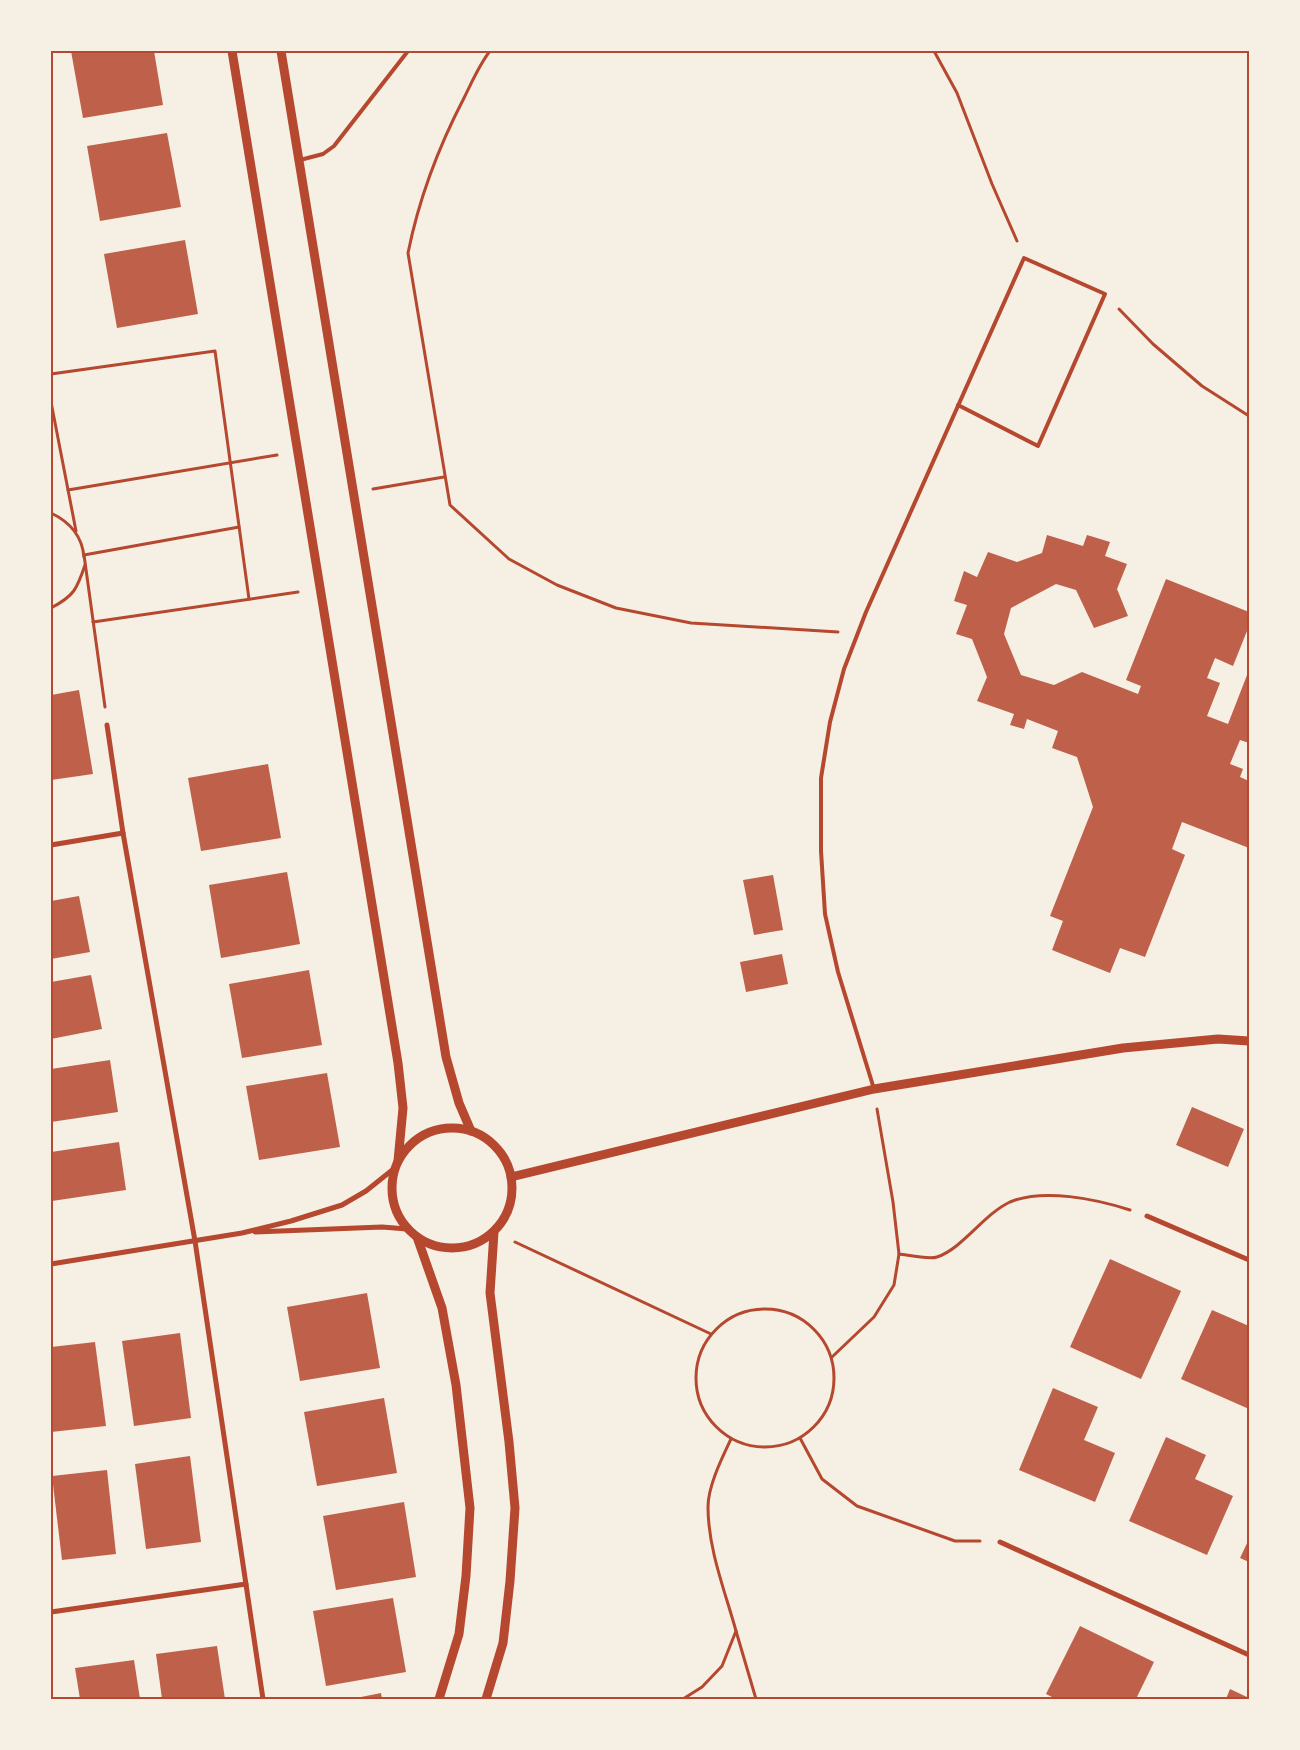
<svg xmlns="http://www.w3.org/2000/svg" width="1300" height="1750" font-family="Ubuntu,sans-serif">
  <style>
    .building { fill: #bf614a }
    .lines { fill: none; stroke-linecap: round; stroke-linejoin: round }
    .path { stroke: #b5482f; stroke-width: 3 }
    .service { stroke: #b5482f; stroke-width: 4 }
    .minor { stroke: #b5482f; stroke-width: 5 }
    .tertiary { stroke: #b5482f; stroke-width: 9 }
    .neatline { fill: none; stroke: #b5482f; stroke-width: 2 }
  </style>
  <rect width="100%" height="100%" fill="#f6efe4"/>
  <g class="building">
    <polygon points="71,51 154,51 163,105 83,118"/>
    <polygon points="167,133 181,207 100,221 87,146"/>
    <polygon points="185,240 198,314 117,328 104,254"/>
    <polygon points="1047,535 1083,546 1087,535 1110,542 1105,556 1127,564 1117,589 1128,616 1094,628 1076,590 1056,584 1011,608 1004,634 1021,675 1054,685 1082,672 1138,694 1141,686 1126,680 1166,579 1249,612 1249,626 1233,666 1215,658 1207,678 1220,683 1207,716 1228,724 1249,670 1249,743 1240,740 1230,764 1243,769 1240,777 1249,781 1249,848 1182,822 1172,849 1185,855 1145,957 1120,948 1110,973 1052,950 1063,921 1050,916 1093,807 1077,757 1052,748 1058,731 1027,719 1024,729 1010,725 1014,714 977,701 987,677 972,639 956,634 967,605 954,601 964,571 977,577 988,552 1017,562 1042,553"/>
    <polygon points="79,690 93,774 51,780 51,695"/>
    <polygon points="268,764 281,838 201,851 188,778"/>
    <polygon points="287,872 300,944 221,958 209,885"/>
    <polygon points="773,875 783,930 754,935 743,880"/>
    <polygon points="79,896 90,952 51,959 51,901"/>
    <polygon points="782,954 788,984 746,992 740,962"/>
    <polygon points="309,970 322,1045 242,1058 229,984"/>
    <polygon points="91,975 102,1029 51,1039 51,982"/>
    <polygon points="110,1060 118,1112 51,1122 51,1069"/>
    <polygon points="327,1073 340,1147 259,1160 246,1086"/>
    <polygon points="1192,1107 1244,1129 1228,1167 1176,1145"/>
    <polygon points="119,1142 126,1190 52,1201 51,1152"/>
    <polygon points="1110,1259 1181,1291 1141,1379 1070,1347"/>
    <polygon points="367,1293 380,1368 300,1381 287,1307"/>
    <polygon points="1212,1310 1249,1326 1249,1409 1181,1379"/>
    <polygon points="180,1333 191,1418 134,1426 122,1341"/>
    <polygon points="95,1342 106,1426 51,1432 51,1347"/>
    <polygon points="1053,1388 1098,1407 1084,1440 1115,1453 1095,1502 1019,1470"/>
    <polygon points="384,1398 397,1473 317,1486 304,1412"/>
    <polygon points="1166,1437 1206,1455 1195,1479 1233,1496 1207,1555 1129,1521"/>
    <polygon points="190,1456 201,1542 146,1549 135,1464"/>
    <polygon points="107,1470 116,1554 62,1560 52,1476"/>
    <polygon points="404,1502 416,1577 336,1590 323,1516"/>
    <polygon points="1249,1539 1249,1562 1240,1558"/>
    <polygon points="393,1598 406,1672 326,1686 313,1611"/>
    <polygon points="1080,1626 1154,1662 1136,1699 1056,1699 1046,1694"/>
    <polygon points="217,1646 225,1699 162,1699 156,1654"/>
    <polygon points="134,1660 140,1699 80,1699 75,1668"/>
    <polygon points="1230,1689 1249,1698 1249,1699 1226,1699"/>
    <polygon points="381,1693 382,1699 356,1699 356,1698"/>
  </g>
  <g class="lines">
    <g class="path">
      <path d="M490,51C479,65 472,82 464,98C438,148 419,198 408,253L450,505L509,559L557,585L616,608L691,623L838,632"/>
      <polyline points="934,51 957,93 992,184 1017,241"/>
      <polyline points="1119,309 1153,344 1202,386 1249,416"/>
      <polyline points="51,374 215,351 249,599"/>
      <polyline points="51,402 76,531"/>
      <polyline points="373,489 444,477"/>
      <polyline points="68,490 277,455"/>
      <path d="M51,513C70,522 82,535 84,557"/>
      <path d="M51,608C74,596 77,589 85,565"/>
      <polyline points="93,622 298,592"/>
      <polyline points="105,707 84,555 239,527"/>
      <polyline points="515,1242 711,1334"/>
      <path d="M899,1254C908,1255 929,1260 937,1257C962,1249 984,1214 1010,1202C1043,1188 1096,1199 1130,1210"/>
      <circle cx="765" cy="1378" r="69"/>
      <polyline points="832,1357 874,1317 894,1285 899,1254 893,1202 877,1109"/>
      <polyline points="800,1438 822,1479 857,1506 955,1541 980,1541"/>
      <path d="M731,1439C722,1458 708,1486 708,1507C708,1549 725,1591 736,1631"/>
      <polyline points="683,1699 702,1687 722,1666 736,1631 756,1699"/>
    </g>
    <g class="service">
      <polyline points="300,160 323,154 334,146 408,51"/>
      <polyline points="874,1089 838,972 825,914 821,851 821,778 830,722 844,669 866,612 1024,258 1105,294 1038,446 958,405"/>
    </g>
    <g class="minor">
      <polyline points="107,725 123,833 195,1241 263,1699"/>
      <polyline points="51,845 123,833"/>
      <polyline points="1147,1216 1249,1260"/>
      <polyline points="255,1232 382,1227 407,1229"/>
      <polyline points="51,1264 242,1233 291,1221 342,1205 366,1191 396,1167"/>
      <polyline points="1000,1542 1249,1655"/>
      <polyline points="51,1612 246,1584"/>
    </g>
    <g class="tertiary">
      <polyline points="232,51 398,1063 403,1108 398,1161"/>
      <polyline points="281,51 446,1057 459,1103 471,1131"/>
      <circle cx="452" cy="1188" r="60"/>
      <polyline points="511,1177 874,1089 1123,1048 1218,1039 1249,1041"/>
      <polyline points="417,1237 442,1308 456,1385 470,1508 466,1576 459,1634 439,1699"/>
      <polyline points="486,1699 503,1643 510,1581 515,1508 509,1442 490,1293 494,1232"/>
    </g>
  </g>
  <rect width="1300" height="1750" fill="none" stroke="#f6efe4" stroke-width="105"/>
  <rect x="52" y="52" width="1196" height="1646" class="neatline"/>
</svg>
